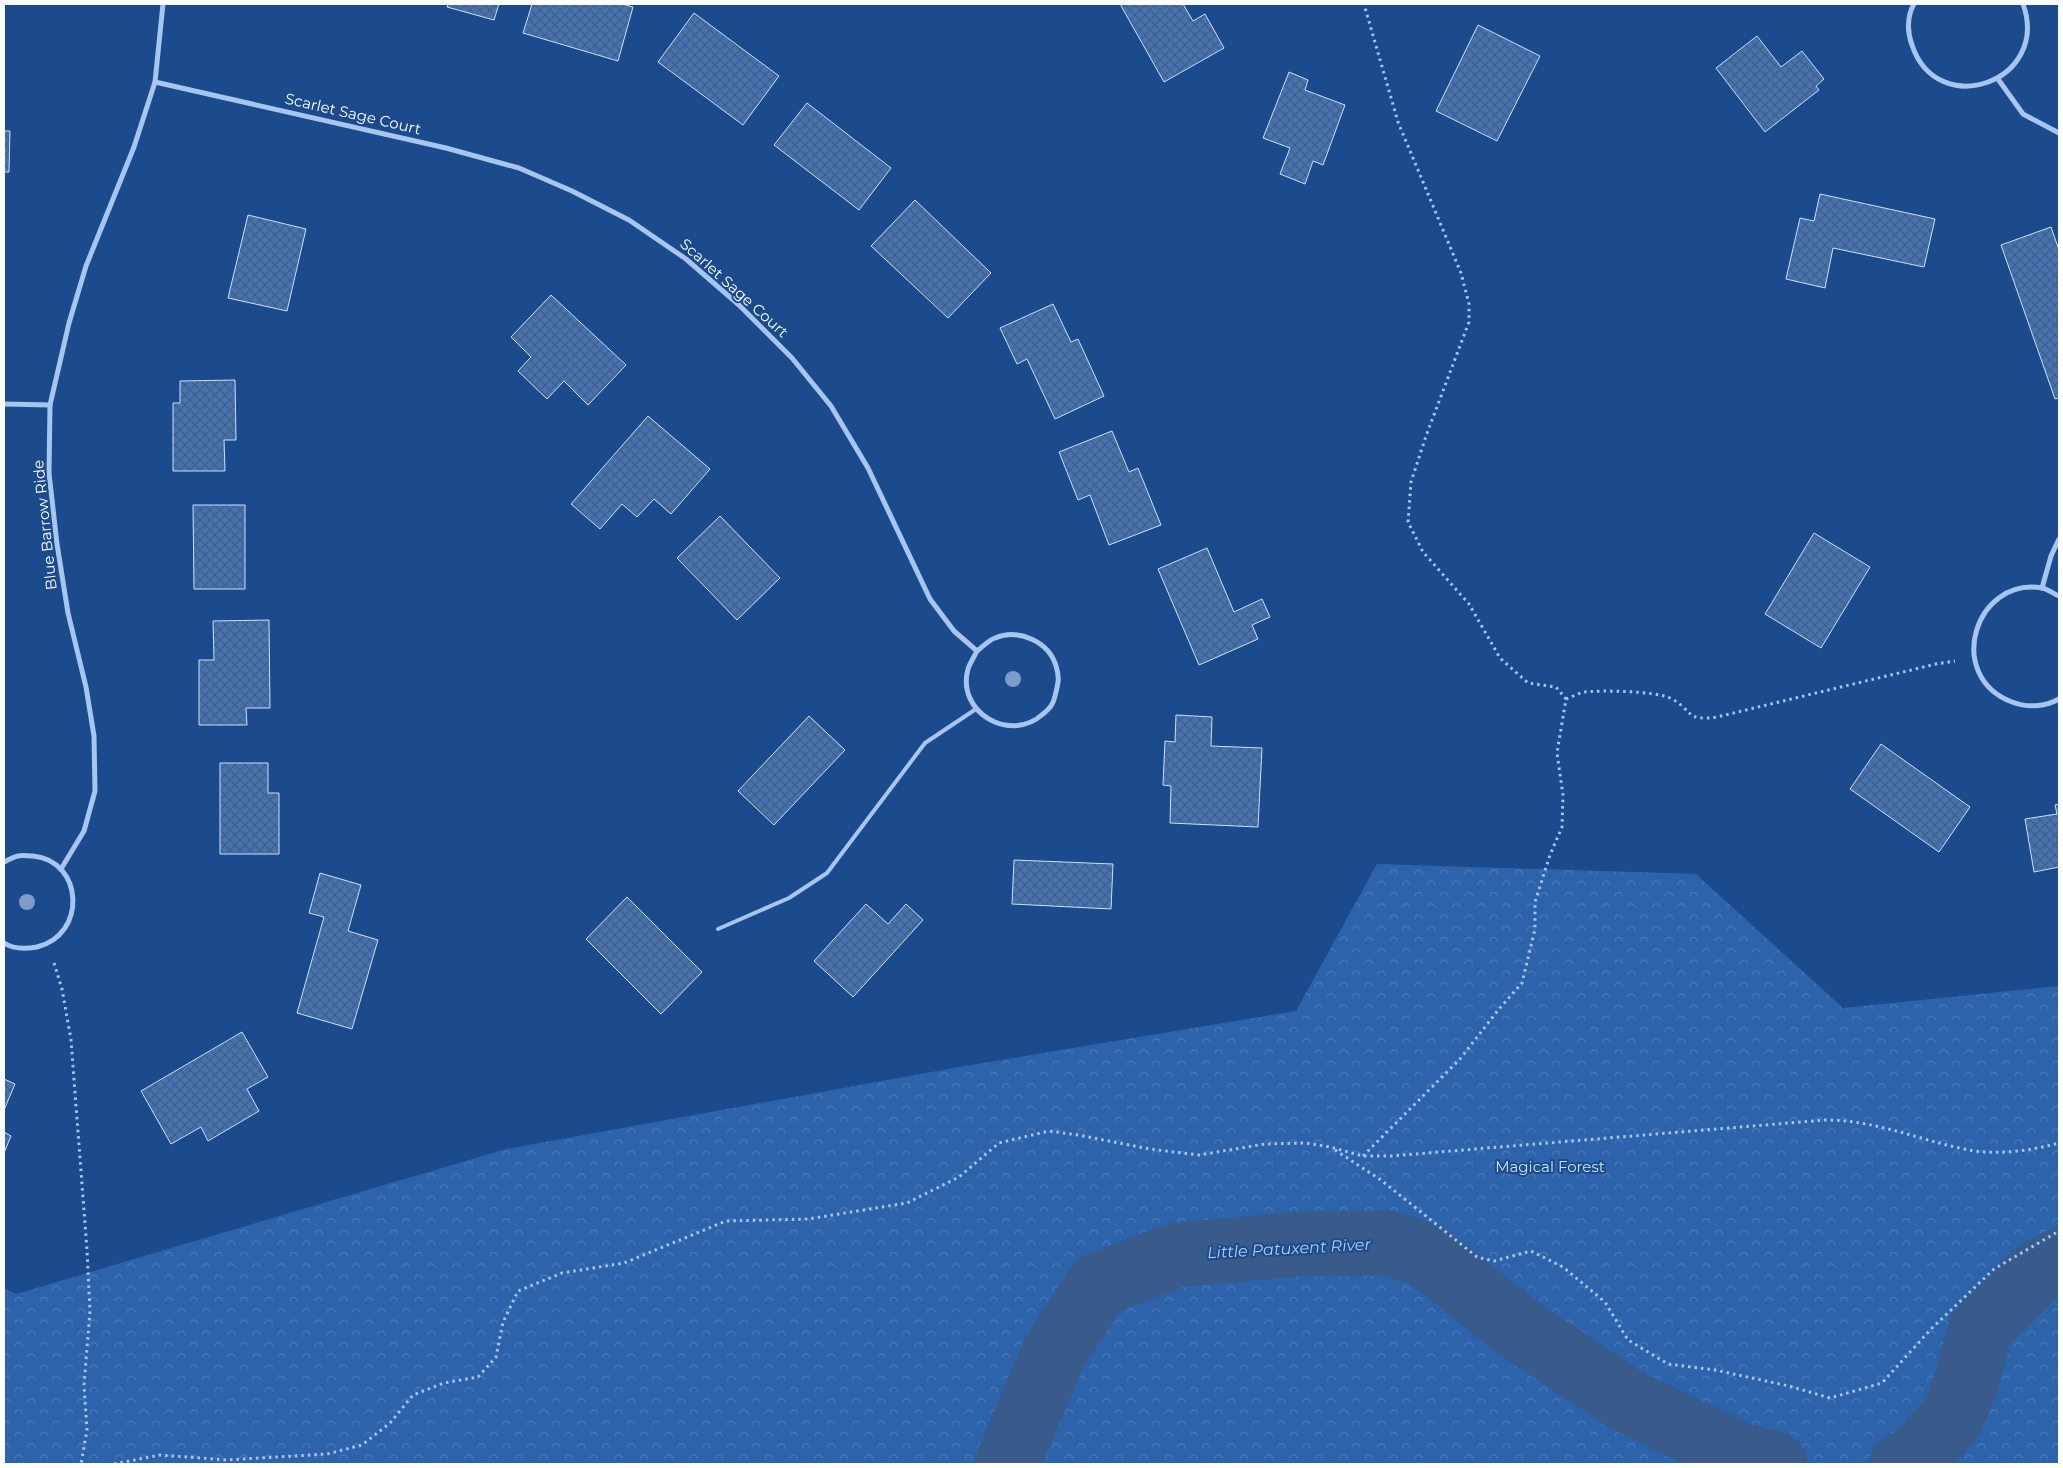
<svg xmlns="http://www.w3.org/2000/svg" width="2063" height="1468" font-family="Montserrat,sans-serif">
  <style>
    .forest { fill: url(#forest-crowns) }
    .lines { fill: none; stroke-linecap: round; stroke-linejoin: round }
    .river { stroke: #395b8c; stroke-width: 65 }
    .building { fill: url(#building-cross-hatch); stroke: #cde0fa }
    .path { stroke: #a7c5ee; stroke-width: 3; stroke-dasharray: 2.5 4; stroke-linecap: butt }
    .service { stroke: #a7c5ee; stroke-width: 4 }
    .minor { stroke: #a7c5ee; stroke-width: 5 }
    .tree { fill: #7d9cc9 }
    .labels { text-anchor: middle; stroke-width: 4; stroke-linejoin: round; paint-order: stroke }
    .street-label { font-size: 15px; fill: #fff; stroke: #1b4a8d }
    .park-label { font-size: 15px; fill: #cde0fa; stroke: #1b4a8d }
    .water-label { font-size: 16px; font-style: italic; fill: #b3cff5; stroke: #1b4a8d }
  </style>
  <defs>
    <pattern id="forest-crowns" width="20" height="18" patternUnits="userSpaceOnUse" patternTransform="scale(1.25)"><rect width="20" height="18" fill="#2d63ab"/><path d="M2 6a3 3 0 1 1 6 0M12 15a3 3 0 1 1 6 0" fill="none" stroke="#4c7ab8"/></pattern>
    <pattern id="building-cross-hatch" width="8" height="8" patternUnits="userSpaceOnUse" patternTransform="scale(1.25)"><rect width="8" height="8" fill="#4373b5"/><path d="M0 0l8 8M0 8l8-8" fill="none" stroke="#485e7b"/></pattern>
  </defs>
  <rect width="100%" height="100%" fill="#1b4a8d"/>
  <polygon class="forest" points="1377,864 1696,874 1843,1008 2059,986 2059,1464 4,1464 4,1288 16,1294 506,1149 959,1067 1296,1011"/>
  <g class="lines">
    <g class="river">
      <polyline points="1007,1464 1055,1351 1098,1285 1176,1255 1300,1244 1389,1243 1426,1255 1518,1328 1626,1400 1740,1455 1775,1464"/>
      <polyline points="1902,1464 1914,1459 1952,1418 1966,1383 1981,1327 2035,1274 2059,1261"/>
    </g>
  </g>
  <g class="building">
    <polygon points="448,4 499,4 494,20 447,7"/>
    <polygon points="532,4 622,4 633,7 618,61 523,33"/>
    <polygon points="1120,4 1183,4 1193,21 1205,14 1224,48 1164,82"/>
    <polygon points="694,13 779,76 743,125 658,62"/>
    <polygon points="1478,25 1540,56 1497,141 1436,111"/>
    <polygon points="1757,36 1781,67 1802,51 1824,79 1816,86 1819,90 1765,132 1716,68"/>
    <polygon points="1289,72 1308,80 1305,90 1345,105 1323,165 1313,161 1305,184 1280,174 1290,148 1263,138"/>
    <polygon points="807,103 891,168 859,210 774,145"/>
    <polygon points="4,131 10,131 9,172 4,172"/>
    <polygon points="1820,194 1935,219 1924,267 1833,248 1825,288 1786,279 1800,218 1814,221"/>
    <polygon points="915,200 991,273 948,318 871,246"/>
    <polygon points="248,215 306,229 287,311 228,298"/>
    <polygon points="2051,227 2059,250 2059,398 2055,399 2001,245"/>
    <polygon points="551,295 626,365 588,405 564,381 547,399 518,371 531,357 511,337"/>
    <polygon points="1053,304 1071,342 1078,339 1104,396 1055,419 1027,359 1017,364 1000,328"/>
    <polygon points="235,380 236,440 224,440 225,471 173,471 173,403 180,403 180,381"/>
    <polygon points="648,416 710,469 671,514 654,499 637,517 622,504 600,529 571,504"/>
    <polygon points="1112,431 1129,472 1138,468 1161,525 1109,545 1090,495 1078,500 1059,452"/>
    <polygon points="193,505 245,505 245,589 194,589"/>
    <polygon points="720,516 780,578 737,620 677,558"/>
    <polygon points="1814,533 1870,567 1821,648 1765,614"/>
    <polygon points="1207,548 1234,612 1262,599 1270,617 1252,625 1258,639 1199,665 1158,569"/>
    <polygon points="269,620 270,708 246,708 247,725 199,725 199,660 214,660 213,621"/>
    <polygon points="1176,715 1212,717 1211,746 1262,748 1258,827 1170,823 1171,786 1163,785 1165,741 1175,742"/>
    <polygon points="809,716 845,750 774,825 738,791"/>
    <polygon points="1881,744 1970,807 1939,852 1850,789"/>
    <polygon points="220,763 268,763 268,793 279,793 279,854 220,854"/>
    <polygon points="2059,804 2059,867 2034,872 2025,819 2057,814 2055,805"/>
    <polygon points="1014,860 1113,864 1111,909 1012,904"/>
    <polygon points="320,873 361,885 348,931 378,940 352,1029 297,1013 324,917 309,913"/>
    <polygon points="627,897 702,972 661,1014 586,939"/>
    <polygon points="866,904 888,924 906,904 923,920 853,997 814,961"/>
    <polygon points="242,1032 268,1077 247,1089 259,1111 208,1141 201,1127 171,1144 141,1091"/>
    <polygon points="4,1079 15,1084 4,1110"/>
    <polygon points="4,1132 11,1136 4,1153"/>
  </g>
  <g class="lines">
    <g class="path">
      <path d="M1566,699C1572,697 1578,693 1585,692C1601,690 1655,691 1670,698C1693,709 1684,722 1717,717L1936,664L1955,661"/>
      <polyline points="54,963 62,989 71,1040 87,1250 90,1311 84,1385 87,1430 81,1464"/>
      <polyline points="1335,1150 1381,1180 1477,1257 1494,1261 1531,1251 1563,1267 1605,1302 1628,1340 1668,1364 1715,1370 1789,1386 1830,1398 1882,1383 1931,1329 1994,1269 2059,1231"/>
      <polyline points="1363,1156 1460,1059 1499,1009 1522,983 1535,929 1535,902 1550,855 1562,827 1563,795 1557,753 1566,699 1556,687 1528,683 1500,658 1469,604 1423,552 1408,522 1411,482 1426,436 1469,322 1469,304 1461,273 1398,122 1364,4"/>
      <path d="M114,1464L160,1455L226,1460L327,1454L362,1445L390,1423L413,1395L444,1383L478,1377L496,1357L503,1322L518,1291L562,1273L624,1263L726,1221L808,1219L907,1203L959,1177L999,1143L1049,1131L1078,1135L1150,1149L1199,1155L1265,1144L1305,1143L1330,1147L1363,1156H1391L1825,1120C1875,1120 1916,1139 1964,1149C1995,1156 2029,1151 2059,1143"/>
    </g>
    <polyline class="service" points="718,929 789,898 827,873 925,743 976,709"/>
    <g class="minor">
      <path d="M1914,4C1907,16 1907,32 1912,45C1937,121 2051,82 2023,4"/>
      <polyline points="1998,79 2023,114 2059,133"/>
      <path d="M155,82L446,148L519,168L572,191L629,220L686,259L739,305L792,358L831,406L868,468L930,599L954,631L977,651C974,657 970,663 968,669C956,712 1010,744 1043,714C1050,708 1053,705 1055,696C1058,684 1060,678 1056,666C1049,642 1019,628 995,638C989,640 982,647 977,651"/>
      <polyline points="4,404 50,405"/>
      <polyline points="2042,588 2051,556 2059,539"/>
      <path d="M2059,596C2054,594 2048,589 2042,588C1975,577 1944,676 2012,702C2027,708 2045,707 2059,699"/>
      <path d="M4,862C8,860 13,857 18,856C22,855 28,856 33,856C84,861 87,935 37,947C26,949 13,949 4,943"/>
      <polyline points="61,869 84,831 95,791 94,736 86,687 68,613 57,544 49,473 50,405 69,323 86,266 134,147 155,82 163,4"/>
    </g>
  </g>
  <g class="tree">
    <circle cx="1013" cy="679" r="8"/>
    <circle cx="27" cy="902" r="8"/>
  </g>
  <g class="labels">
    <g class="street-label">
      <text transform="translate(353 114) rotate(13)" y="5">Scarlet Sage Court</text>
      <text transform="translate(734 288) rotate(42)" y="5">Scarlet Sage Court</text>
      <text transform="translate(45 525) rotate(-96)" y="5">Blue Barrow Ride</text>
    </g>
    <g class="park-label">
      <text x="1550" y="1172">Magical Forest</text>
    </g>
    <g class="water-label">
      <text transform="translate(1289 1248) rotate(-3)" y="6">Little Patuxent River</text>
    </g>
  </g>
  <rect width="2063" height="1468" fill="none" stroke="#ffffff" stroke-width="10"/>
</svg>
